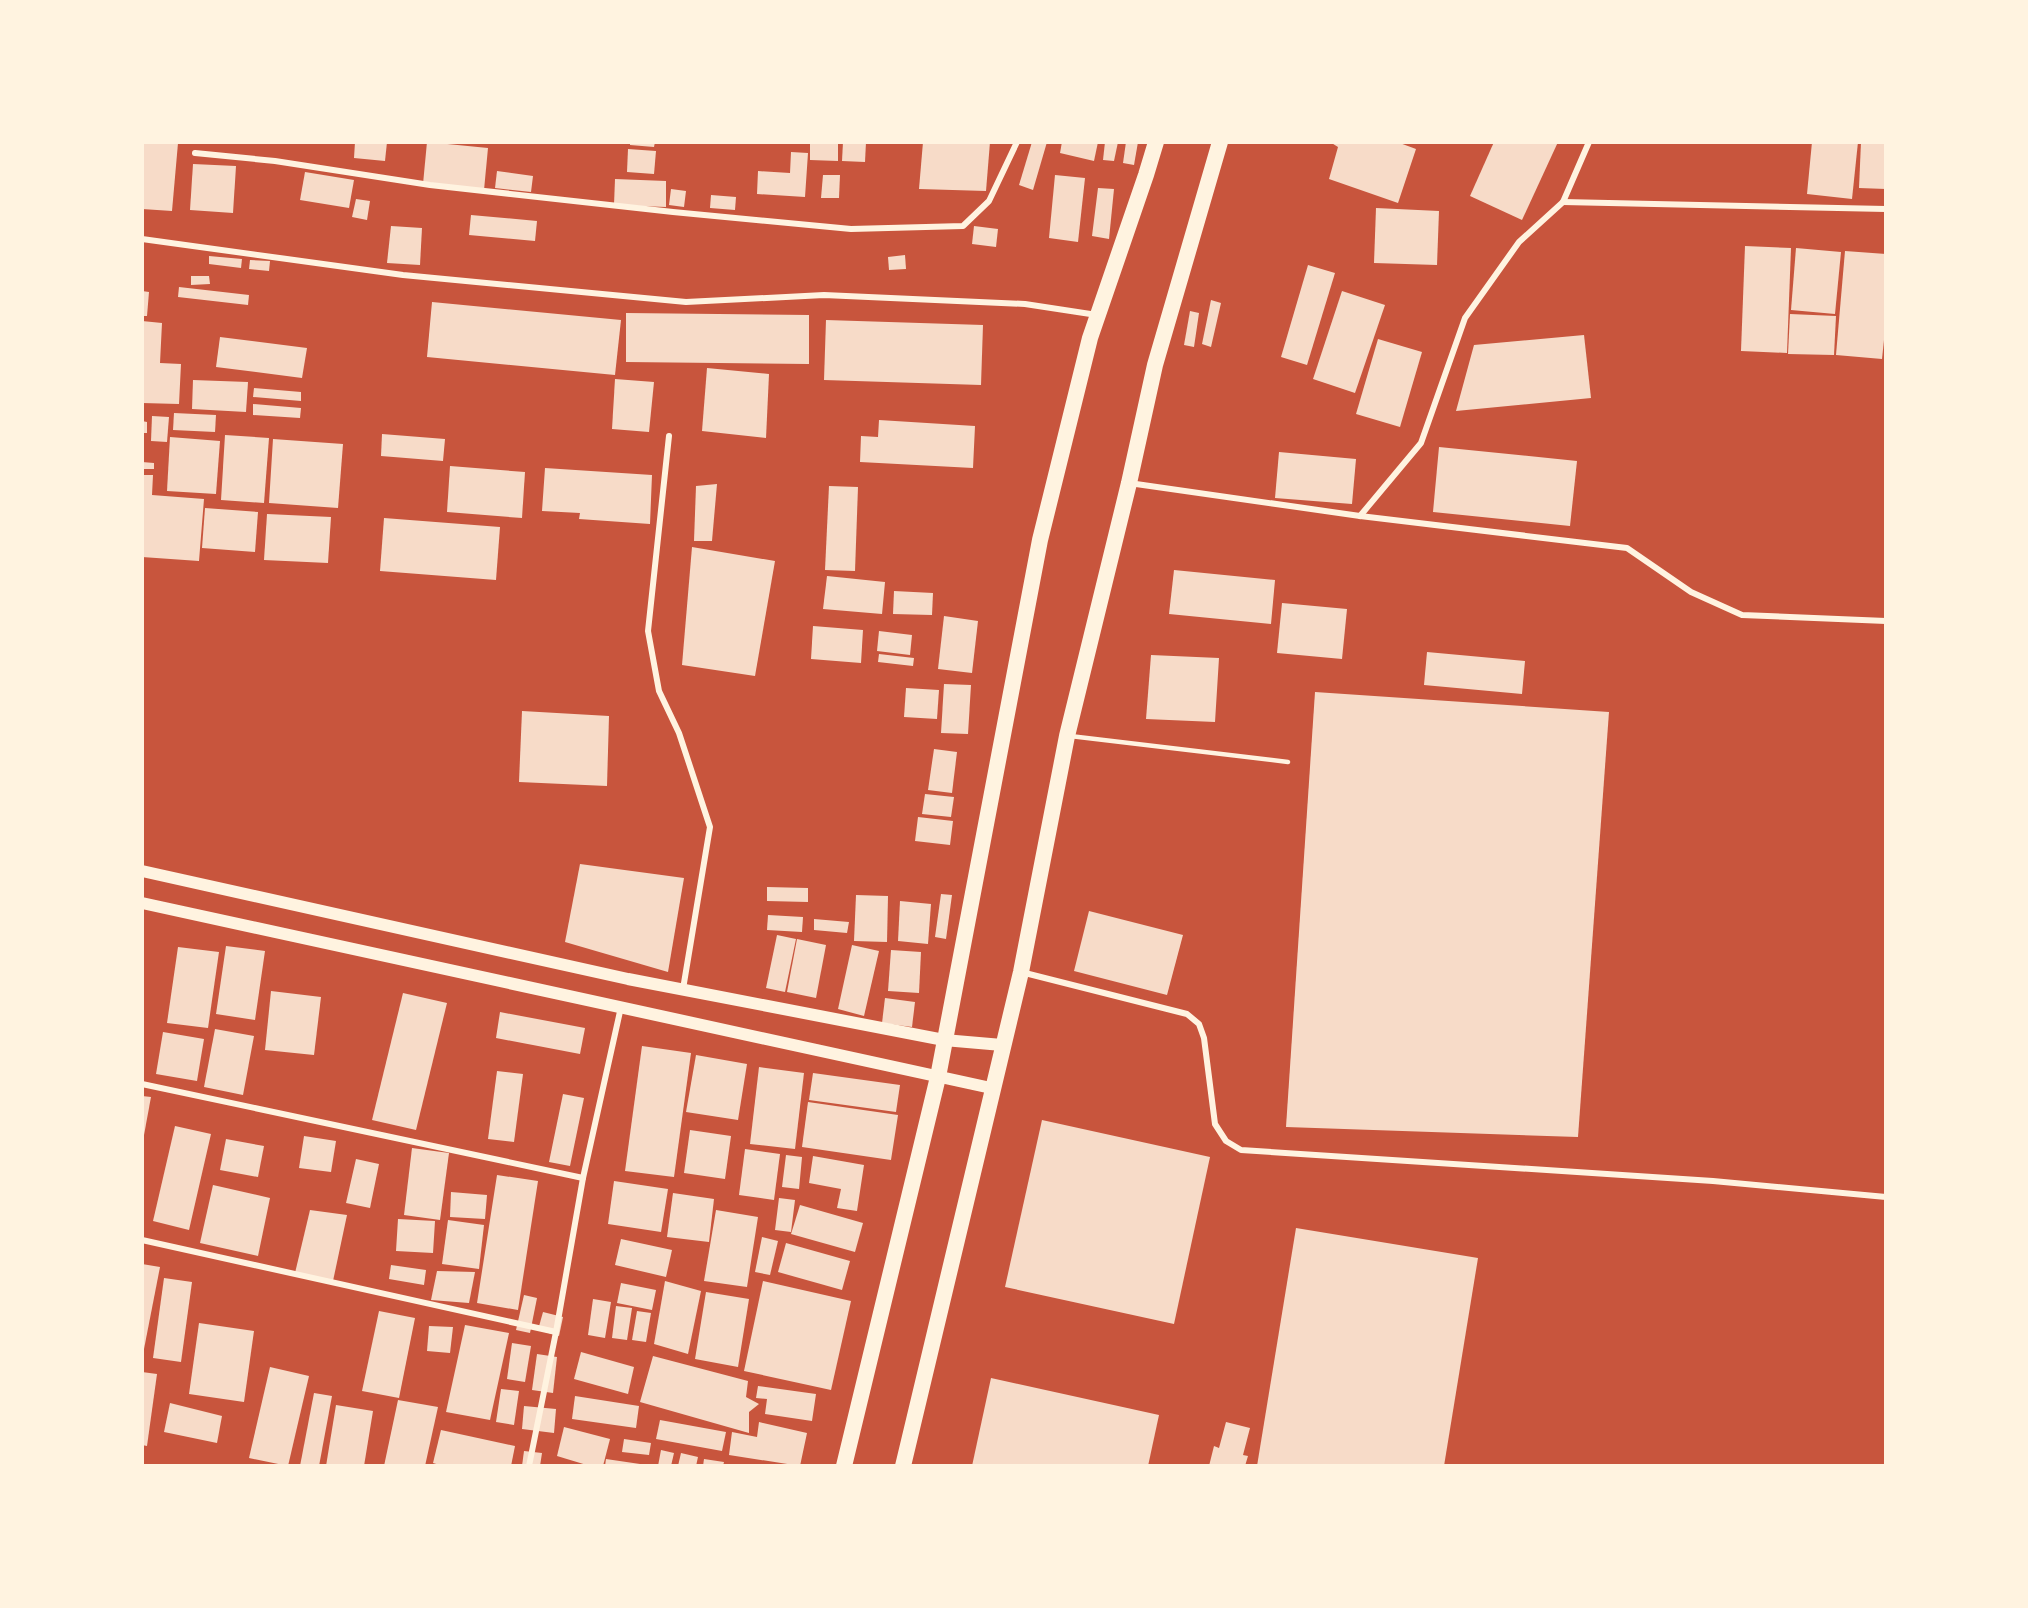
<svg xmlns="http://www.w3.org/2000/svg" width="2028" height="1608" font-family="'Varela Round',sans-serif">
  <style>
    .building { fill: #f7dbc8 }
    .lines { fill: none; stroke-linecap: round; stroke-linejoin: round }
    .service { stroke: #fff3e0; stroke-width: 4.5 }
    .minor { stroke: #fff3e0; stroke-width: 6 }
    .secondary { stroke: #fff3e0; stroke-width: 12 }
    .trunk { stroke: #fff3e0; stroke-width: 16 }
  </style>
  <rect width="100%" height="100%" fill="#c8553d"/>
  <g class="building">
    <polygon points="142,142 178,143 172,211 142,209"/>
    <polygon points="355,142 387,142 385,161 354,158"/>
    <polygon points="427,142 488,148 484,190 423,184"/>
    <polygon points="630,142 655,142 654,147 630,145"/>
    <polygon points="810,142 838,142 838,161 810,160"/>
    <polygon points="843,142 866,142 865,162 842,161"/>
    <polygon points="923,142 990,142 986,191 919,189"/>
    <polygon points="1032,142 1047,142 1033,190 1019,185"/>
    <polygon points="1062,142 1098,142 1094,161 1060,153"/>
    <polygon points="1105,142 1118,142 1114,161 1103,160"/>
    <polygon points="1126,142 1138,142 1134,165 1123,163"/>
    <polygon points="1330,142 1397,142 1416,149 1398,203 1329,179 1338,147"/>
    <polygon points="1494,142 1558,142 1522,220 1470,196"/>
    <polygon points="1812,142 1858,142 1852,199 1807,194"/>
    <polygon points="1861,142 1886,142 1886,189 1859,188"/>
    <polygon points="628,149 656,151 654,174 627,172"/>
    <polygon points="791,152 808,153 805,197 757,194 758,171 790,173"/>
    <polygon points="193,164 236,166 233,213 190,210"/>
    <polygon points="497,171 533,176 531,192 495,188"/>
    <polygon points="305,172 354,180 349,208 300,200"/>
    <polygon points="823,175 840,175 839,198 821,198"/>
    <polygon points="1055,175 1085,178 1078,242 1049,238"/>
    <polygon points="615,179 666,181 666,207 614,205"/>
    <polygon points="1098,188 1114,189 1109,239 1092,236"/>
    <polygon points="671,189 686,191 684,207 669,205"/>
    <polygon points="711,195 736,197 735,210 710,208"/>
    <polygon points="356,199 370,201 367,220 352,217"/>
    <polygon points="1376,208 1439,211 1437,265 1374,263"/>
    <polygon points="471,215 537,221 535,241 469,235"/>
    <polygon points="391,226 422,228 420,265 387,263"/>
    <polygon points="974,226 998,229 996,247 972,244"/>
    <polygon points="1745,246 1791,248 1787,353 1741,351"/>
    <polygon points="1796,248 1841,252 1835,314 1791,310"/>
    <polygon points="1845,251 1886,254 1886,321 1882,359 1836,355"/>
    <polygon points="905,255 906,269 889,270 888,257"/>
    <polygon points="209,256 242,259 241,268 209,264"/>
    <polygon points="250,260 270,261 269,271 249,269"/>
    <polygon points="1308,265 1335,273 1307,365 1281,357"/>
    <polygon points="191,276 209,276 210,284 191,285"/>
    <polygon points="179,287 249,295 248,305 178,297"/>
    <polygon points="142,291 149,292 147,316 142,316"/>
    <polygon points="1342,291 1385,305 1355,393 1313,379"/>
    <polygon points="1211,300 1221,303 1211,347 1202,344"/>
    <polygon points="432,302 621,320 615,375 427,357"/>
    <polygon points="1190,311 1199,313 1194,347 1184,345"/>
    <polygon points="626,313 809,315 809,364 626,362"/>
    <polygon points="1790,314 1836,316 1834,355 1788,354"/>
    <polygon points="826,320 983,325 981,385 824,380"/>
    <polygon points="142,321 162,323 160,363 181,364 179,404 142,403"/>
    <polygon points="1584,335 1591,398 1456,411 1474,345"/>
    <polygon points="220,337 307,348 302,378 216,367"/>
    <polygon points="1378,339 1422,352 1400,427 1356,414"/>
    <polygon points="707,368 769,374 766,438 702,431"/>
    <polygon points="615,379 654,382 649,432 612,429"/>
    <polygon points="193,380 248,382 246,412 192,409"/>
    <polygon points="254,388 301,392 301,401 253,397"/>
    <polygon points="253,404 301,408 300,418 253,415"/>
    <polygon points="174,413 216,415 215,432 173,430"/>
    <polygon points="152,416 169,417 167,442 151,441"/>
    <polygon points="879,420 975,426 973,468 860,462 861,436 878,437"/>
    <polygon points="142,421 147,422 147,433 142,433"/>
    <polygon points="382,434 445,439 443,461 381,456"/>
    <polygon points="225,435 269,438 264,503 221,500"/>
    <polygon points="170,437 220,441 216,494 167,491"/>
    <polygon points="273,439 343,444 338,508 269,503"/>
    <polygon points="1439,447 1577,461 1570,526 1433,512"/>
    <polygon points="1279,452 1356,459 1352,504 1275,498"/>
    <polygon points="142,462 154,463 154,469 142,469"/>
    <polygon points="450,466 525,472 522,518 447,512"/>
    <polygon points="545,468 652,475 650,524 579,519 580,513 542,511"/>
    <polygon points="142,475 153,475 152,495 204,499 199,561 142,557"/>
    <polygon points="717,484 712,541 694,541 696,486"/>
    <polygon points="829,486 858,487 855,571 825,570"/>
    <polygon points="205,508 258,512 255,552 202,548"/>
    <polygon points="267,514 331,517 328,563 264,560"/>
    <polygon points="384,518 500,527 496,580 380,571"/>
    <polygon points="692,547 775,561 755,676 682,665"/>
    <polygon points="1174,570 1275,580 1271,624 1169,614"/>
    <polygon points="827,576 885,582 882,614 823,609"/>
    <polygon points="894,591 933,593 932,615 893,614"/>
    <polygon points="1282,603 1347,609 1342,659 1277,653"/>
    <polygon points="944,616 978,621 972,673 938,669"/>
    <polygon points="813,626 863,630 861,663 811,659"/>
    <polygon points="879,631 912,635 910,655 877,651"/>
    <polygon points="1427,652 1525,661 1522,694 1424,685"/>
    <polygon points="879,654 914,658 913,666 878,662"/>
    <polygon points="1151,655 1219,658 1215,722 1146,719"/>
    <polygon points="944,684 971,685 968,734 941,733"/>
    <polygon points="906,688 939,690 937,719 904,717"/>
    <polygon points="1315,692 1609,712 1578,1137 1286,1127"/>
    <polygon points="522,711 609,716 607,786 519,782"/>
    <polygon points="934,749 957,752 952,793 928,790"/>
    <polygon points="925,794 954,797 951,817 922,814"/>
    <polygon points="918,817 953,821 950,845 915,841"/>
    <polygon points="580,864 684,878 668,972 565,942"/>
    <polygon points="767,887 808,888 808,902 767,901"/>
    <polygon points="941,894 952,895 946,939 935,937"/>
    <polygon points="856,895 888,896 887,942 854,941"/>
    <polygon points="900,901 931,904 928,944 898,941"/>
    <polygon points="1089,911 1183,935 1167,995 1074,971"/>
    <polygon points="768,915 803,917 802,932 767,930"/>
    <polygon points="814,919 849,922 847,933 814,930"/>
    <polygon points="777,935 796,939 785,992 766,988"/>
    <polygon points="797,939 826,945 816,998 787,992"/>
    <polygon points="852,945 879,951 864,1016 838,1009"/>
    <polygon points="226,946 265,951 255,1020 216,1014"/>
    <polygon points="178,947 219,952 208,1028 167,1023"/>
    <polygon points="891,950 921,952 919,993 888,991"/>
    <polygon points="271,991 321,997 314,1055 265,1050"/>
    <polygon points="403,993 447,1003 416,1130 372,1120"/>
    <polygon points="885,998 915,1002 912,1027 882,1023"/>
    <polygon points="500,1012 585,1028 580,1054 496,1038"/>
    <polygon points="215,1029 254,1036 243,1095 204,1087"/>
    <polygon points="163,1032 204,1039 197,1081 156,1074"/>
    <polygon points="642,1046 691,1053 674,1177 625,1171"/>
    <polygon points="696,1055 747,1064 738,1120 686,1112"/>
    <polygon points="759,1067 804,1073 795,1149 750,1144"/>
    <polygon points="497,1071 523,1074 514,1142 488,1139"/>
    <polygon points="813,1073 900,1085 896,1112 809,1100"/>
    <polygon points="563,1094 584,1098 570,1166 549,1162"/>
    <polygon points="142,1096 151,1097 144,1135 142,1135"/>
    <polygon points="808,1102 898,1115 891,1160 802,1147"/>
    <polygon points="1042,1120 1210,1157 1174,1324 1005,1287"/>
    <polygon points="175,1126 211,1134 189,1230 153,1221"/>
    <polygon points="690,1130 731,1136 725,1179 684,1173"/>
    <polygon points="304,1136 336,1141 331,1172 299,1168"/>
    <polygon points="226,1139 264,1146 258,1177 220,1170"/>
    <polygon points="412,1148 449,1153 440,1220 404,1215"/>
    <polygon points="745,1149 780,1154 774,1200 739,1195"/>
    <polygon points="786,1155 802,1157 799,1189 782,1187"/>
    <polygon points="813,1156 864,1165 857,1211 837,1208 841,1189 809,1183"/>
    <polygon points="356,1159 379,1164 370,1208 346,1203"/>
    <polygon points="497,1175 538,1181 518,1310 477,1303"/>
    <polygon points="614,1181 668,1189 661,1232 608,1224"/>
    <polygon points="213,1185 270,1198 258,1256 200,1243"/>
    <polygon points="451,1192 487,1195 485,1219 450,1217"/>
    <polygon points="673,1193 714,1199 709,1242 667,1237"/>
    <polygon points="779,1198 795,1200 791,1232 775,1230"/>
    <polygon points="800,1205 863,1223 855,1252 791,1234"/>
    <polygon points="310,1210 347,1215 333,1281 295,1273"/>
    <polygon points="716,1210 758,1217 747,1287 704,1281"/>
    <polygon points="398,1219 435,1221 433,1253 396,1251"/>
    <polygon points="448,1220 484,1225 479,1269 442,1264"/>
    <polygon points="1296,1228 1478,1258 1444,1466 1257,1466"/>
    <polygon points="762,1237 778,1241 770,1275 755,1272"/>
    <polygon points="621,1239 672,1250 666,1277 615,1265"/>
    <polygon points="786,1243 850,1261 842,1290 778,1272"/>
    <polygon points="142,1264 160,1267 144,1349 142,1349"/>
    <polygon points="391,1265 426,1270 424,1285 389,1279"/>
    <polygon points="437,1271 475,1272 469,1303 431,1300"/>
    <polygon points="164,1278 192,1282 181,1362 153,1358"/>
    <polygon points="665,1281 701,1291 688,1354 654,1344"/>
    <polygon points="763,1281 851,1301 831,1390 744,1371"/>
    <polygon points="621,1283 656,1290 652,1310 617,1303"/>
    <polygon points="706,1292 749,1299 738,1367 695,1359"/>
    <polygon points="524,1295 537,1298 530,1333 516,1330"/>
    <polygon points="593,1299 611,1302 605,1338 588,1335"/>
    <polygon points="616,1306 632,1308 627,1340 612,1338"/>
    <polygon points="379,1311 415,1318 399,1398 362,1391"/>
    <polygon points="637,1311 651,1313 646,1342 632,1340"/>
    <polygon points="543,1312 563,1317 559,1336 538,1330"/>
    <polygon points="199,1323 254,1331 244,1402 189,1394"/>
    <polygon points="465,1325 509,1333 490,1420 446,1412"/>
    <polygon points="429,1326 453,1327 450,1353 427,1351"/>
    <polygon points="512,1343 531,1346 525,1382 507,1379"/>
    <polygon points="581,1352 634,1367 628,1394 574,1379"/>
    <polygon points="537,1354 557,1357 553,1393 532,1390"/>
    <polygon points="653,1356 748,1381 746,1397 759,1404 749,1412 749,1433 640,1402"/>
    <polygon points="270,1367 309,1376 288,1466 249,1458"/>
    <polygon points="142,1372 157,1374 147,1446 142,1445"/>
    <polygon points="991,1378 1159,1415 1148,1466 972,1466"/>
    <polygon points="758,1386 816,1394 812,1421 765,1414 767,1399 756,1398"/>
    <polygon points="501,1389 519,1391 514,1425 496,1422"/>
    <polygon points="314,1393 332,1396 319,1466 300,1466"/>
    <polygon points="575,1396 639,1406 636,1428 572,1419"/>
    <polygon points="398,1400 438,1407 425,1466 384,1466"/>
    <polygon points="170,1403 222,1416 217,1443 164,1432"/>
    <polygon points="336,1405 373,1411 364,1466 326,1466"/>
    <polygon points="524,1406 556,1409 554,1433 522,1429"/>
    <polygon points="660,1420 726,1432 722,1451 656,1439"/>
    <polygon points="759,1422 807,1433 800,1466 729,1455 732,1432 757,1437"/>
    <polygon points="1226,1422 1250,1428 1243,1455 1248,1456 1245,1466 1209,1466 1214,1446 1219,1448"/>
    <polygon points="564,1427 610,1439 603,1466 590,1466 557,1456"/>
    <polygon points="441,1430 515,1446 511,1466 443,1466 433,1463"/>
    <polygon points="624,1439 651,1443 649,1455 622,1452"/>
    <polygon points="661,1450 674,1453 671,1466 658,1466"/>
    <polygon points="524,1451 542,1453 540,1466 522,1466"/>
    <polygon points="681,1453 698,1457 696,1466 678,1466"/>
    <polygon points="606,1459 640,1464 640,1466 605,1466"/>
    <polygon points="704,1459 724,1462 723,1466 703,1466"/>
  </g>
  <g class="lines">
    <polyline class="service" points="1070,736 1288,762"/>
    <g class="minor">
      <polyline points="195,153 275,161 430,185 673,212 851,229 963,226 989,201 1017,142"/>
      <polyline points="1563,202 1886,209"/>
      <polyline points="142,239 403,275 686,302 824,295 1025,304 1097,315"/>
      <polyline points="669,436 648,631 659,691 679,733 710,827 683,989"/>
      <polyline points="1129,483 1360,516 1627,548 1691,592 1742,615 1886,621"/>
      <polyline points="1360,516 1421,443 1465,318 1519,242 1563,202 1589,142"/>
      <polyline points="1021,972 1187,1014 1199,1024 1204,1038 1215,1124 1226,1141 1241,1150 1713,1181 1886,1197"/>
      <polyline points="142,1084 583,1178"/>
      <polyline points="142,1240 556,1332"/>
      <polyline points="529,1466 556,1332 583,1178 621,1007"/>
    </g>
    <g class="secondary">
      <polyline points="142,871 628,979 944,1040 1002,1045"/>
      <polyline points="142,903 991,1088"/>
    </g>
    <g class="trunk">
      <polyline points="844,1466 938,1077 1040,540 1090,338 1146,175 1156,142"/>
      <polyline points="903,1466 1021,972 1067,736 1129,483 1155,365 1220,142"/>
    </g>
  </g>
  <rect width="2028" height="1608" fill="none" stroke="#fff3e0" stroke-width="288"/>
</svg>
